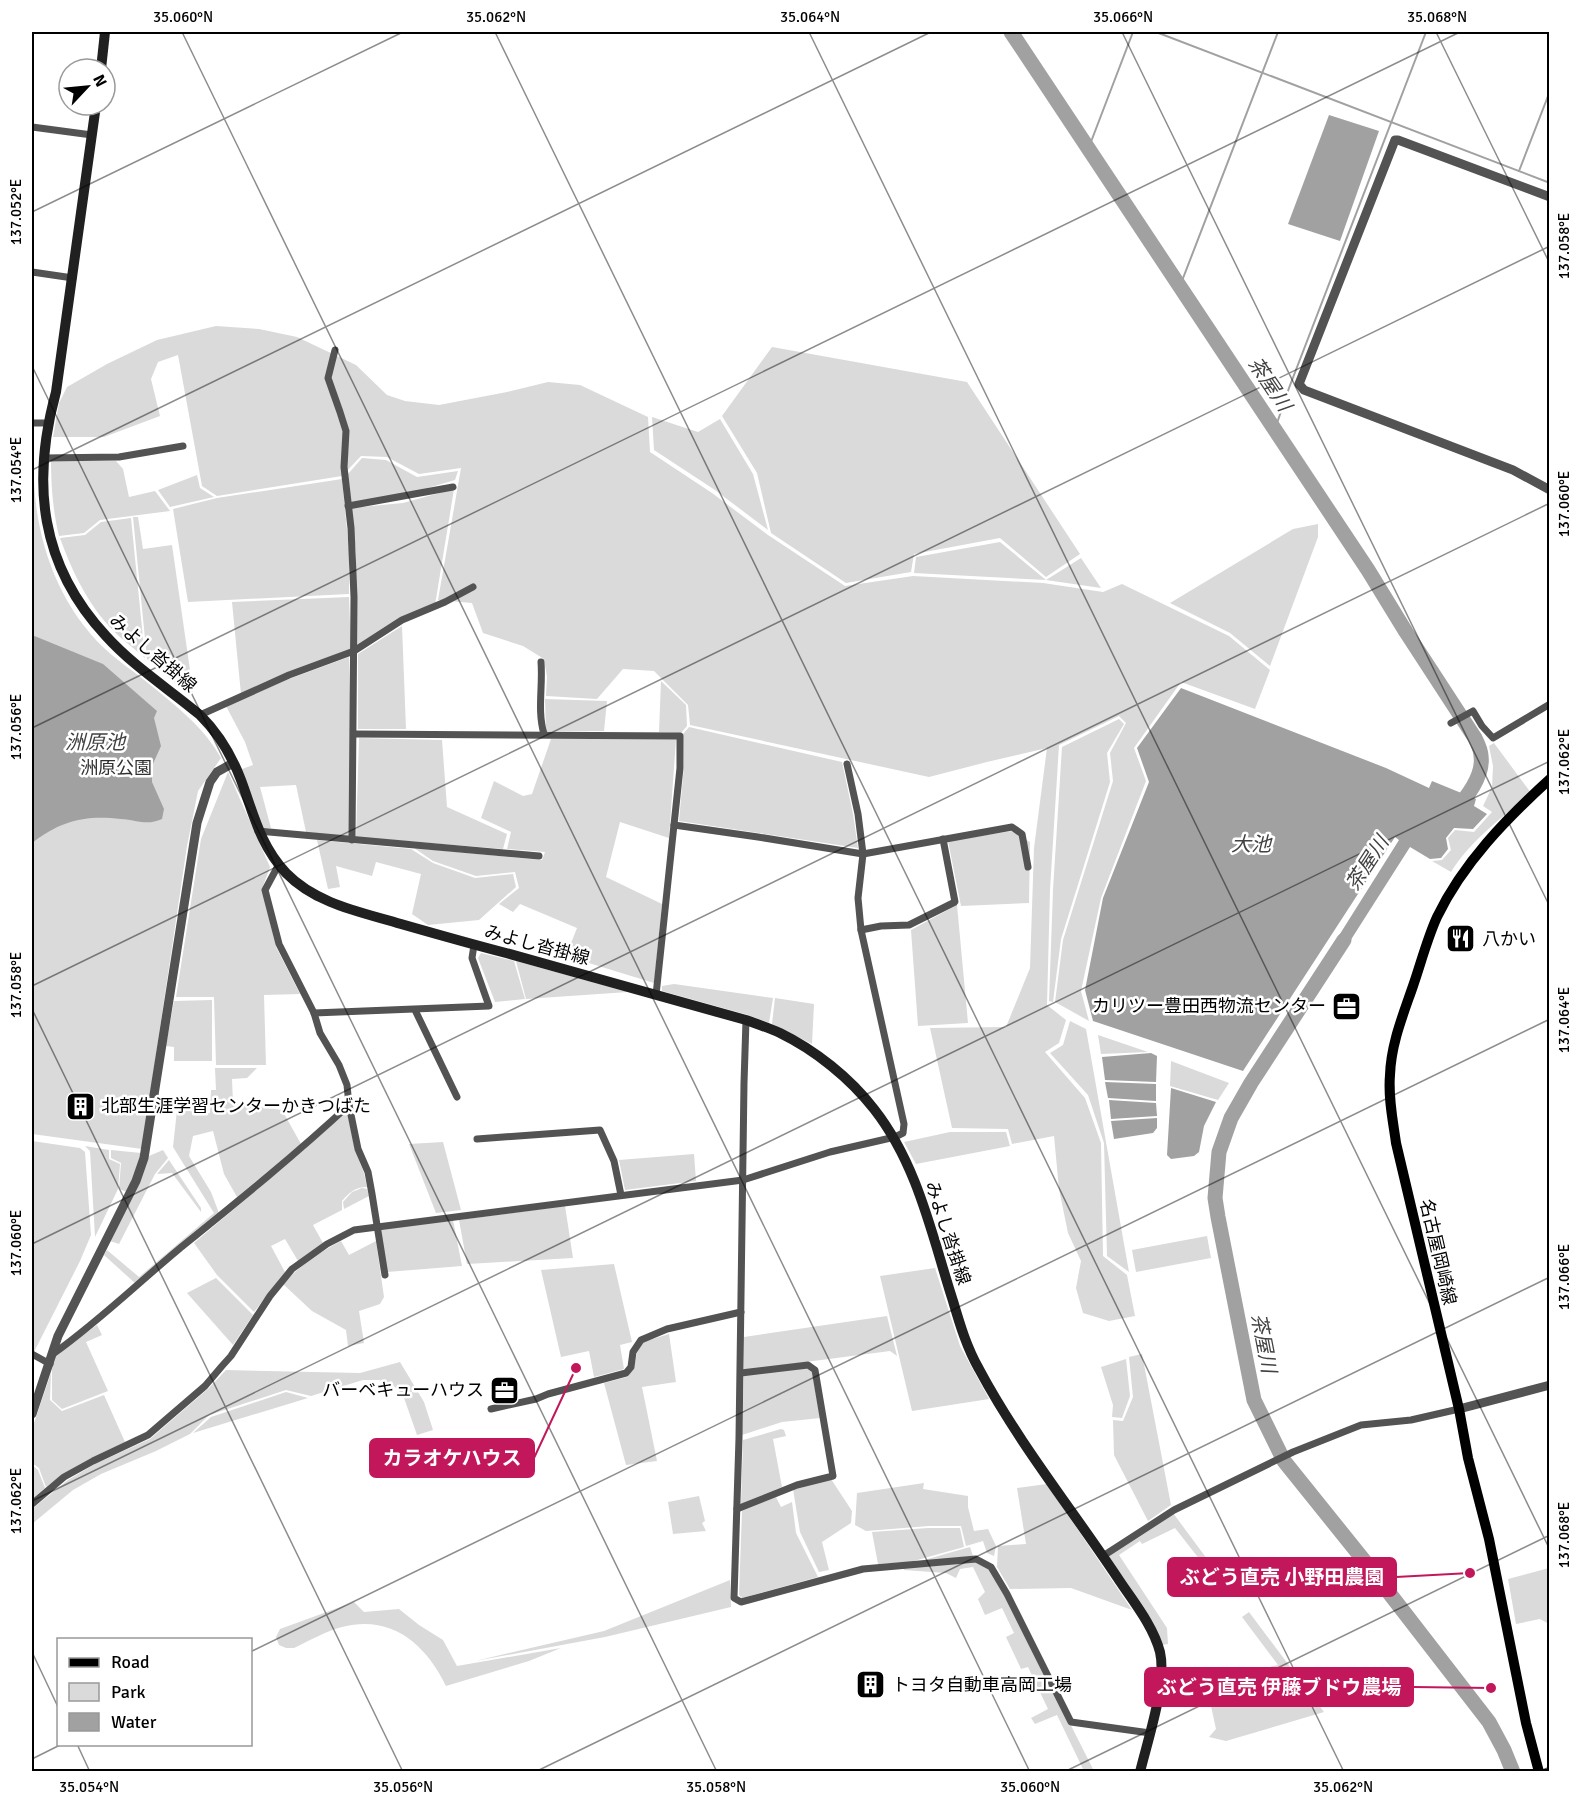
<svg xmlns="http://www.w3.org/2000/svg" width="1581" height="1803" font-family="Signika,'Noto Sans JP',sans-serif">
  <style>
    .green { fill: #dadada }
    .water { fill: #a1a1a1 }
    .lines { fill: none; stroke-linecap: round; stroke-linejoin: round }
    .stream { stroke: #a1a1a1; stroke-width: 2 }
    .river { stroke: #a1a1a1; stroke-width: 15 }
    .minor { stroke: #535353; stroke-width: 7 }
    .tertiary { stroke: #535353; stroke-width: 9 }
    .secondary { stroke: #202020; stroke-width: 10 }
    .primary { stroke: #000; stroke-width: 10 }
    .ticks { fill: none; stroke: #000; stroke-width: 1.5; stroke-opacity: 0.45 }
    .labels { text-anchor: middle; stroke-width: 5; stroke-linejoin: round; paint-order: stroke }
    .street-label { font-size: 18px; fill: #000; stroke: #fff }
    .park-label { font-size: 18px; fill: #313131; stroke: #fff }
    .poi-label { font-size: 18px; fill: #000; stroke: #fff; text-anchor: start }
    .water-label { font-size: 20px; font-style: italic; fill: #424242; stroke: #fff }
    .leader { fill: none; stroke: #c2185b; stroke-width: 2 }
    .callout-dot { fill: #c2185b; stroke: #fff; stroke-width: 2 }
    .callout { fill: #c2185b; stroke: #c2185b; stroke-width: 2 }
    .callout-label { font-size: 20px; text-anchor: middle; font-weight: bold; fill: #fff }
    .neatline { fill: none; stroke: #000; stroke-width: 2 }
    .ticks-label { font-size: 15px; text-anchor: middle; fill: #000 }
  </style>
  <rect width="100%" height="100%" fill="#fff"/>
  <g class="green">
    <polygon points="216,326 259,329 297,337 356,365 387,395 405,401 439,405 507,392 548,382 580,385 648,417 650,452 712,493 768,535 845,586 913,576 1043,583 1103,592 1122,584 1229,636 1270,670 1255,709 1181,682 1134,748 1146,781 1101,898 1081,991 1089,1021 1055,1002 1063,940 1113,781 1110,753 1126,723 1119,716 1059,745 1050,890 1047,1005 1066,1020 1059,1043 1045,1052 1085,1098 1101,1143 1103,1256 1127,1275 1135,1316 1109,1321 1083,1313 1076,1288 1081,1261 1068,1233 1059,1189 1054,1136 1012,1144 1008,1129 952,1128 930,1028 1006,1027 1030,968 1034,848 1047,748 987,762 929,777 690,725 688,705 654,671 623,669 597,699 546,696 547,677 544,659 523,646 483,633 472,603 438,600 461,468 419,474 387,457 361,456 342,476 217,496 202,486 178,355 158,362 151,379 160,416 104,437 53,437 59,403 67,387 107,364 157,340"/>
    <polygon points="772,347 967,382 1080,554 1046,577 1000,538 914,554 911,572 846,583 771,533 757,473 722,416"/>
    <polygon points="652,417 698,432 720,419 753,474 768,530 715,490 654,450"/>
    <polygon points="362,458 386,460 417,477 458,471 455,480 414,492 351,502 348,474"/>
    <path d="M51,461H116L123,469L129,497L155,491L170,511L100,520L84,533L59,536C53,511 51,487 51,461Z"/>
    <polygon points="197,475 200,488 214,497 170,507 158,490"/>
    <polygon points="342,479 349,550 349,594 188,602 173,509 217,498"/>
    <path d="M32,482H34C37,543 59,605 104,648C118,661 133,671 148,683C175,705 204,727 221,758L198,791L187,846L142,1149L32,1134Z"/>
    <polygon points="454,489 435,605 356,647 356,552 351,508 403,503"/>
    <polygon points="133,517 138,517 143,549 172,545 193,691 188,694 147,659"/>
    <path d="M131,518L145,658C137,651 128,644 120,637C91,611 73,574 60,538L85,535L101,522Z"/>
    <polygon points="1318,524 1318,537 1270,666 1230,633 1170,603 1293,529"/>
    <polygon points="1000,542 1046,580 1081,558 1101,588 1046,580 914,573 916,557"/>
    <polygon points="349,597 351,650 241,694 232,602"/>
    <polygon points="402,626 406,729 358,729 358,654"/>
    <polygon points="349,657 351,734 349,837 306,832 296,785 260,787 271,828 262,828 242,769 253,765 245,742 226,706 289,679"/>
    <polygon points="661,681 686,705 687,726 681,733 659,732"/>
    <polygon points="545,699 607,701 604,731 546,731"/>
    <polygon points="1119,719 1124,724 1107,753 1110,782 1061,939 1053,1002 1049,1001 1053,890 1062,747"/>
    <polygon points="689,727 842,762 853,814 858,848 679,821 684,766 683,734"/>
    <polygon points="359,738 442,740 447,807 507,834 503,849 356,837"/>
    <polygon points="551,739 676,739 669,838 620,822 606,877 662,904 654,983 566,956 577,928 520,904 513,912 499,904 519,888 515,872 476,876 433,861 414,848 542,860 545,852 507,849 511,832 481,818 494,781 523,796 532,794"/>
    <path d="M1494,743L1531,793C1503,817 1471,840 1451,872L1432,861L1442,860L1451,850L1448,838L1455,830L1474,832L1492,812L1483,806L1492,787L1493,766L1489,746Z"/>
    <polygon points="228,772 270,867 262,889 276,947 300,994 264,995 266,1065 216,1065 214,997 176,997 201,839"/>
    <polygon points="1012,831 1030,842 1029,903 961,906 948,841"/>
    <polygon points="317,840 411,849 433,863 475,878 513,874 516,887 479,920 428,925 412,914 421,874 376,862 372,876 336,866 340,887 328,889"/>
    <polygon points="957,905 968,1023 918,1026 911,930"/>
    <polygon points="481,953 514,961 525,999 495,1002 478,958"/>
    <polygon points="516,961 628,992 526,999"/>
    <polygon points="674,984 773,998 769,1023 748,1015 662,991 662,986"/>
    <polygon points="775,998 814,1004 812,1044 772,1024"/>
    <polygon points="212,1000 212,1061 174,1061 174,1047 166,1046 174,1001"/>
    <polygon points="1070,1021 1086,1029 1129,1272 1107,1256 1104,1143 1088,1095 1050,1053 1063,1045"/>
    <polygon points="1098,1035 1148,1052 1101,1054"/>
    <polygon points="1171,1061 1229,1083 1218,1100 1170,1086"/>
    <polygon points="215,1068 257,1068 247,1078 232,1079 233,1103 282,1110 301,1144 237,1197 224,1174 213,1131 193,1136 189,1156 211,1192 219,1213 136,1284 104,1255 107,1250 139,1277 214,1213 173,1147 177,1110 210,1113 211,1090 216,1090"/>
    <path d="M347,1111L355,1150L364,1173L367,1187C355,1187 349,1193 342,1201V1210L313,1225L323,1243L298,1261L285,1239L271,1246L285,1272L254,1312L217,1275L194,1243L305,1149Z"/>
    <polygon points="950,1132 1006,1132 1010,1146 916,1164 904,1142"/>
    <polygon points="32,1141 80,1148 85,1152 91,1235 80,1261 34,1352 32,1350"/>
    <polygon points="443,1142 461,1210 436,1213 409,1144"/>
    <polygon points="85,1146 109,1150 109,1159 120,1164 118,1189 95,1237 90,1151"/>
    <polygon points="111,1150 141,1153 141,1158 127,1192 119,1189 121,1163 111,1158"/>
    <polygon points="163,1150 168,1158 155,1174 119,1244 110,1241 149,1156"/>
    <polygon points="694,1154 696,1181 625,1190 619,1160"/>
    <polygon points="169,1160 201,1208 201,1212 172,1173 157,1174"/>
    <polygon points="362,1188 367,1189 369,1196 344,1209 343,1202 352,1192"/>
    <polygon points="565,1206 573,1258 467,1264 459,1220"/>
    <polygon points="453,1220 462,1266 387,1272 380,1228"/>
    <polygon points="1207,1236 1211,1258 1136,1272 1132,1250"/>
    <path d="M341,1241L349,1255L376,1241L384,1297L380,1304L359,1311L364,1343L348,1346L346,1330L312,1311L283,1284C299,1266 320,1252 341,1241Z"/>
    <polygon points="614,1264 632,1342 620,1345 624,1369 594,1377 589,1351 561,1357 541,1270"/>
    <polygon points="935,1268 960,1346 989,1399 912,1411 880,1276"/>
    <polygon points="216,1278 253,1315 233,1345 187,1293"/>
    <polygon points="887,1316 897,1356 890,1351 744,1370 744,1337"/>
    <polygon points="97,1325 102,1335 86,1342 108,1391 62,1409 52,1400 52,1369 55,1355"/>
    <polygon points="669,1334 676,1382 642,1387 657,1461 626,1465 604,1383 627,1377 634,1368 637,1353 643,1342"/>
    <polygon points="1142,1354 1171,1505 1148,1521 1114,1455 1113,1420 1123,1421 1133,1397 1129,1357"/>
    <polygon points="1126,1359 1130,1396 1122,1418 1112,1417 1113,1405 1101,1367"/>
    <polygon points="400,1362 424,1402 433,1430 417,1435 403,1395 392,1384 379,1380 363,1380 311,1396 286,1390 209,1415 190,1434 156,1451 101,1474 73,1490 32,1524 32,1509 68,1480 95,1464 150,1439 209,1388 226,1370 360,1373"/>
    <polygon points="807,1368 812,1372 820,1418 782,1422 742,1435 744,1375"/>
    <path d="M51,1373L50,1400L62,1411L104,1395L125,1442C97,1455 70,1468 46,1487L39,1468L32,1463V1429Z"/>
    <polygon points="286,1392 308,1398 193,1433 211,1417"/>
    <polygon points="781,1429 784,1430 786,1436 773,1439 782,1487 741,1504 743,1440"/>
    <polygon points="32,1465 38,1470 45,1488 32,1499"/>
    <polygon points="831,1479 852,1511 851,1523 822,1542 829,1570 819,1572 800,1532 793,1489"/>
    <polygon points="924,1483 923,1489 968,1496 968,1507 974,1531 988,1529 996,1546 994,1556 987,1553 983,1541 966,1546 961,1526 929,1526 866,1531 855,1525 857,1493"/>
    <polygon points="1047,1484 1132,1610 1071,1588 1010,1589 997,1567 998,1546 1026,1544 1017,1488"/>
    <polygon points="699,1496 705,1521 702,1523 706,1531 673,1534 668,1502"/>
    <polygon points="776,1497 781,1507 792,1502 796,1533 818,1577 742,1598 739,1595 742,1511"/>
    <polygon points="1173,1513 1233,1594 1229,1597 1175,1528 1142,1544 1140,1541 1119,1555 1167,1628 1168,1644 1162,1645 1108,1556"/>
    <polygon points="928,1528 960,1528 964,1547 910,1562 878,1564 872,1532"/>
    <polygon points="970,1547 973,1556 917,1562"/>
    <polygon points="975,1561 990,1569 1005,1595 1094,1771 1084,1771 1057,1715 1035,1724 1031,1718 1048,1709 1028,1667 1021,1669 1006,1637 1014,1633 1002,1608 985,1615 978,1599 985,1592 973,1567 960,1569 956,1578 946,1573 904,1570 904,1568"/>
    <polygon points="1549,1568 1549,1624 1540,1619 1516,1624 1508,1579"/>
    <polygon points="730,1580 731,1607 605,1637 475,1661 604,1631"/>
    <path d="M354,1602L364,1612L399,1609L419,1625L443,1640L457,1666L561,1648L529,1661L446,1686C426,1644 391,1614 342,1627C326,1631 309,1641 294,1648H286L279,1645L276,1637L280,1629Z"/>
    <polygon points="1249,1612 1324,1712 1226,1741 1209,1737 1216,1729 1209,1697 1217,1679 1278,1665 1242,1617"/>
  </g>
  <g class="water">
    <polygon points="1329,115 1379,131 1340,241 1288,224"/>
    <path d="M32,635L103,664L157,711L154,718L161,746L152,766V782L164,809L162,819C147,826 137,820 121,819C84,815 61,821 32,843Z"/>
    <polygon points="1181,688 1386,768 1429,788 1432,781 1476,799 1474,806 1487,814 1473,829 1454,828 1446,838 1448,849 1441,858 1430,859 1410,847 1338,960 1328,953 1399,840 1395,837 1243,1071 1093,1021 1085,990 1103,898 1149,782 1137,748"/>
    <polygon points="1151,1053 1157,1056 1156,1082 1105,1080 1102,1057"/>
    <polygon points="1105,1082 1156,1084 1156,1101 1108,1098"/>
    <polygon points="1171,1088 1216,1102 1204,1126 1199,1152 1194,1156 1171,1159 1167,1155"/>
    <polygon points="1109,1100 1156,1103 1157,1116 1111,1119"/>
    <polygon points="1157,1118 1157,1128 1153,1133 1114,1139 1111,1121"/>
  </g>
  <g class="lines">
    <g class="stream">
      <polyline points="1156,32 1550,183"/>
      <polyline points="1089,147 1133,32"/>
      <polyline points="1519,171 1550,91"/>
      <polyline points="1180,286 1278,32"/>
      <polyline points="1275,429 1289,388 1426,32"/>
    </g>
    <g class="river">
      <path d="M1011,32L1368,570L1406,632L1475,738C1478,744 1481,750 1481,756C1484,776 1466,798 1454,812"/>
      <polyline points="1344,940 1251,1083 1231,1118 1219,1152 1215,1198 1218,1217 1254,1400 1284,1461 1366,1563 1489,1722 1504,1750 1513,1772"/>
    </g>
    <g class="minor">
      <polyline points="32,127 92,135"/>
      <polyline points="32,272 73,278"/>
      <polyline points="335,350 328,378 340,412 346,431 344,467 351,528 354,597 352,840"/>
      <polyline points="32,423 47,423"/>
      <polyline points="44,458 119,457 183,446"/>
      <polyline points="348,506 453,487"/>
      <path d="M541,662C543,686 537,711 544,734"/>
      <polyline points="200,715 289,675 354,651 402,620 445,602 473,587"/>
      <polyline points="1451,723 1473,711 1482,726 1493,738 1550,704"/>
      <polyline points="354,734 680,736 680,768 656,995"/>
      <polyline points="674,825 758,837 863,854 1012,827 1022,834 1028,867"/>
      <polyline points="258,831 539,856"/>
      <polyline points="279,864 265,890 279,944 314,1013 320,1033 339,1065 347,1085 349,1105 358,1149 368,1172 372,1194 385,1275"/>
      <polyline points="861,930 881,926 909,925 955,902 943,839"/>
      <polyline points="415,1010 457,1097"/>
      <polyline points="314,1013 489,1006 472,958 474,945"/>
      <polyline points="746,1020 744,1083 739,1438 734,1598 741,1602 863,1569 976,1559 991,1567 1007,1594 1071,1722 1150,1733"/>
      <polyline points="477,1139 600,1130 614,1161 621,1195"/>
      <polyline points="32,1354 50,1364"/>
      <path d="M53,1354C98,1322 137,1284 179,1249C237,1202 294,1156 349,1105"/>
      <polyline points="491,1409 536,1399 548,1394 626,1373 631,1367 633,1352 641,1340 667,1329 741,1312"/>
      <polyline points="32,1504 64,1477 93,1461 148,1435 205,1386 222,1366 231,1356 270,1296 292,1269 327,1244 354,1230 743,1180 830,1152 895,1137 903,1133 904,1124 861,930 858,898 863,854 858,814 847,764"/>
      <polyline points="737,1509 797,1485 833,1476 815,1370 808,1365 741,1373"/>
      <polyline points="1103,1556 1174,1510 1293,1452 1361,1425 1411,1420 1459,1409"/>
      <polyline points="1545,1772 1550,1770"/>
    </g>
    <g class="tertiary">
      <polyline points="1550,197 1398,140 1395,140 1299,384 1304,390 1513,470 1550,490"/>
      <polyline points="1459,1409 1550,1385"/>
      <polyline points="32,1414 58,1336 136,1181 144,1158 197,823 210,782 217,772 233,763"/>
    </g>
    <g class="secondary">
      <polyline points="101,69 105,32"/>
      <path d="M96,105L56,392C31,483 40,565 106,636C133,666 169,689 200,715C219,734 232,756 241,780C254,815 260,845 286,873C316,904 361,912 401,924C436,934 471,944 506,953C586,975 666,998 746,1020C757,1024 769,1028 780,1033C815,1050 850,1078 874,1109C918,1165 932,1236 953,1301C960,1325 967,1348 979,1369C1018,1442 1071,1508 1117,1577C1132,1600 1153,1625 1160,1652C1167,1683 1148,1739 1140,1772"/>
    </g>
    <path class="primary" d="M1539,1772L1526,1723L1489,1539L1468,1458L1459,1409L1396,1143C1393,1121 1388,1098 1390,1075C1391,1044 1403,1015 1413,986C1421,963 1427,939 1437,917C1463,863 1506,819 1550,779"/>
  </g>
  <path class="ticks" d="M182,32L1030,1772M495,32L1344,1772M809,32L1550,1550M1122,32L1550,907M1436,32L1550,264M32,212L403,32M32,366L717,1772M32,470L931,32M32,728L1460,32M32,986L1550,246M32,1009L403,1772M32,1244L1550,503M32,1501L1550,761M32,1652L58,1707M250,1652L1550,1019M77,1744L90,1772M32,1759L62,1744M535,1772L1550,1277M1064,1772L1550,1535"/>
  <defs>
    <symbol id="restaurant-square" viewBox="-11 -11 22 22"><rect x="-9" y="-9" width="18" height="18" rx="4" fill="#000" stroke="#fff"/><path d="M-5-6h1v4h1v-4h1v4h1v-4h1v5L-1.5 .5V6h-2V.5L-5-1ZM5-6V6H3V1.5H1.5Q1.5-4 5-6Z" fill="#fff"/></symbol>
    <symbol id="office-square" viewBox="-11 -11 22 22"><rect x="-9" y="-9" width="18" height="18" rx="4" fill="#000" stroke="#fff"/><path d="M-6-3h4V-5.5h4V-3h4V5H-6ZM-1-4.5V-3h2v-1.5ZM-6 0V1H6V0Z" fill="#fff"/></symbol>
    <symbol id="building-square" viewBox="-11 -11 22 22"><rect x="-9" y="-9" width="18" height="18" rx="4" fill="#000" stroke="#fff"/><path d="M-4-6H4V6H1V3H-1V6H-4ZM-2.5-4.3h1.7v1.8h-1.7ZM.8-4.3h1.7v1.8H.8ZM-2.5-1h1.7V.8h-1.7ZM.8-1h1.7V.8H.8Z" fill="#fff"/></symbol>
  </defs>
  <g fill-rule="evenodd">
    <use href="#restaurant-square" x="1444" y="922" width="33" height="33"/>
    <use href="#office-square" x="1330" y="990" width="33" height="33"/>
    <use href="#building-square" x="64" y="1090" width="33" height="33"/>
    <use href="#office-square" x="488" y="1374" width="33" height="33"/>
    <use href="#building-square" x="854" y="1668" width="33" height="33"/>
  </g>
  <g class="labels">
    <g class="street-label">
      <text transform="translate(153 653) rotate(41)" y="6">みよし沓掛線</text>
      <text transform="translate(537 945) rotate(15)" y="6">みよし沓掛線</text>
      <text transform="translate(948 1233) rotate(72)" y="6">みよし沓掛線</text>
      <text transform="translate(1438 1252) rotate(77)" y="6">名古屋岡崎線</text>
    </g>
    <g class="park-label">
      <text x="116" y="774">洲原公園</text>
    </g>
    <g class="poi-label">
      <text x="1482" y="945">八かい</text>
      <text x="1326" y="1012" text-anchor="end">カリツー豊田西物流センター</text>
      <text x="101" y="1112">北部生涯学習センターかきつばた</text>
      <text x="484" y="1396" text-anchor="end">バーベキューハウス</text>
      <text x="892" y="1691">トヨタ自動車高岡工場</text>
    </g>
    <g class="water-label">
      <text transform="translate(1270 384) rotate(56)" y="7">茶屋川</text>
      <text x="95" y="749">洲原池</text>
      <text x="1251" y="851">大池</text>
      <text transform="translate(1367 863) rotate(-57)" y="7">茶屋川</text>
      <text transform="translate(1264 1343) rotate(79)" y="7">茶屋川</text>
    </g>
  </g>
  <path class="leader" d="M576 1368L534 1458M1470 1573L1396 1577M1491 1688L1413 1687"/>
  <g class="callout-dot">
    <circle cx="576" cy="1368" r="6"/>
    <circle cx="1470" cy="1573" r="6"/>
    <circle cx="1491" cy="1688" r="6"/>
  </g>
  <g class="callout">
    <rect x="370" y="1439" width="164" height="38" rx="6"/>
    <rect x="1168" y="1558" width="228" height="38" rx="6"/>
    <rect x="1145" y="1668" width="268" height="38" rx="6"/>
  </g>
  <g class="callout-label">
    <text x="452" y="1465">カラオケハウス</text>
    <text x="1282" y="1584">ぶどう直売 小野田農園</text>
    <text x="1279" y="1694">ぶどう直売 伊藤ブドウ農場</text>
  </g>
  <rect width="1581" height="1803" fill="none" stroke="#ffffff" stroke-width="66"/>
  <rect x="57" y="1638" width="195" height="108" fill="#ffffff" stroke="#999999" stroke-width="1.5"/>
  <rect x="69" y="1658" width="30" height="9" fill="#000000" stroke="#999999" stroke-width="1.5"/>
  <text x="111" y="1668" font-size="18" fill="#000000">Road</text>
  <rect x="69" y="1683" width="30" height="18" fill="#dadada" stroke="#999999" stroke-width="1.5"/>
  <text x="111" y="1698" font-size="18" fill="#000000">Park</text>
  <rect x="69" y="1713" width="30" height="18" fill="#a1a1a1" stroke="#999999" stroke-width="1.5"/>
  <text x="111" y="1728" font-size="18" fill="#000000">Water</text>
  <g transform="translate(87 87) rotate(64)"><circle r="28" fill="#ffffff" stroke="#999999" stroke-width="1.5"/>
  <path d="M0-4.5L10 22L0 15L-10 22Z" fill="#000000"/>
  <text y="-9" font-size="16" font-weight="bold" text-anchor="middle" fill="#000000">N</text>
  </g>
  <rect x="33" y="33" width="1515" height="1737" class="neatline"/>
  <g class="ticks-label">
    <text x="183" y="22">35.060°N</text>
    <text x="496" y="22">35.062°N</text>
    <text x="810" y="22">35.064°N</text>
    <text x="1123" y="22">35.066°N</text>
    <text x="1437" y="22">35.068°N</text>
    <text transform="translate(16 212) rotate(-90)" y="5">137.052°E</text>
    <text transform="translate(1564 246) rotate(-90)" y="5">137.058°E</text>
    <text transform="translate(16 470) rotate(-90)" y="5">137.054°E</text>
    <text transform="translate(1564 504) rotate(-90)" y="5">137.060°E</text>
    <text transform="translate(16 727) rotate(-90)" y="5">137.056°E</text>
    <text transform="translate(1564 762) rotate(-90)" y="5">137.062°E</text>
    <text transform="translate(16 985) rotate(-90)" y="5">137.058°E</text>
    <text transform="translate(1564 1020) rotate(-90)" y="5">137.064°E</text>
    <text transform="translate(16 1243) rotate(-90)" y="5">137.060°E</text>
    <text transform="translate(1564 1277) rotate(-90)" y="5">137.066°E</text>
    <text transform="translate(16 1501) rotate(-90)" y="5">137.062°E</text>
    <text transform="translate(1564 1535) rotate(-90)" y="5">137.068°E</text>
    <text x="89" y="1792">35.054°N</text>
    <text x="403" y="1792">35.056°N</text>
    <text x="716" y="1792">35.058°N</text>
    <text x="1030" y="1792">35.060°N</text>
    <text x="1343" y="1792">35.062°N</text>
  </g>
</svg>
